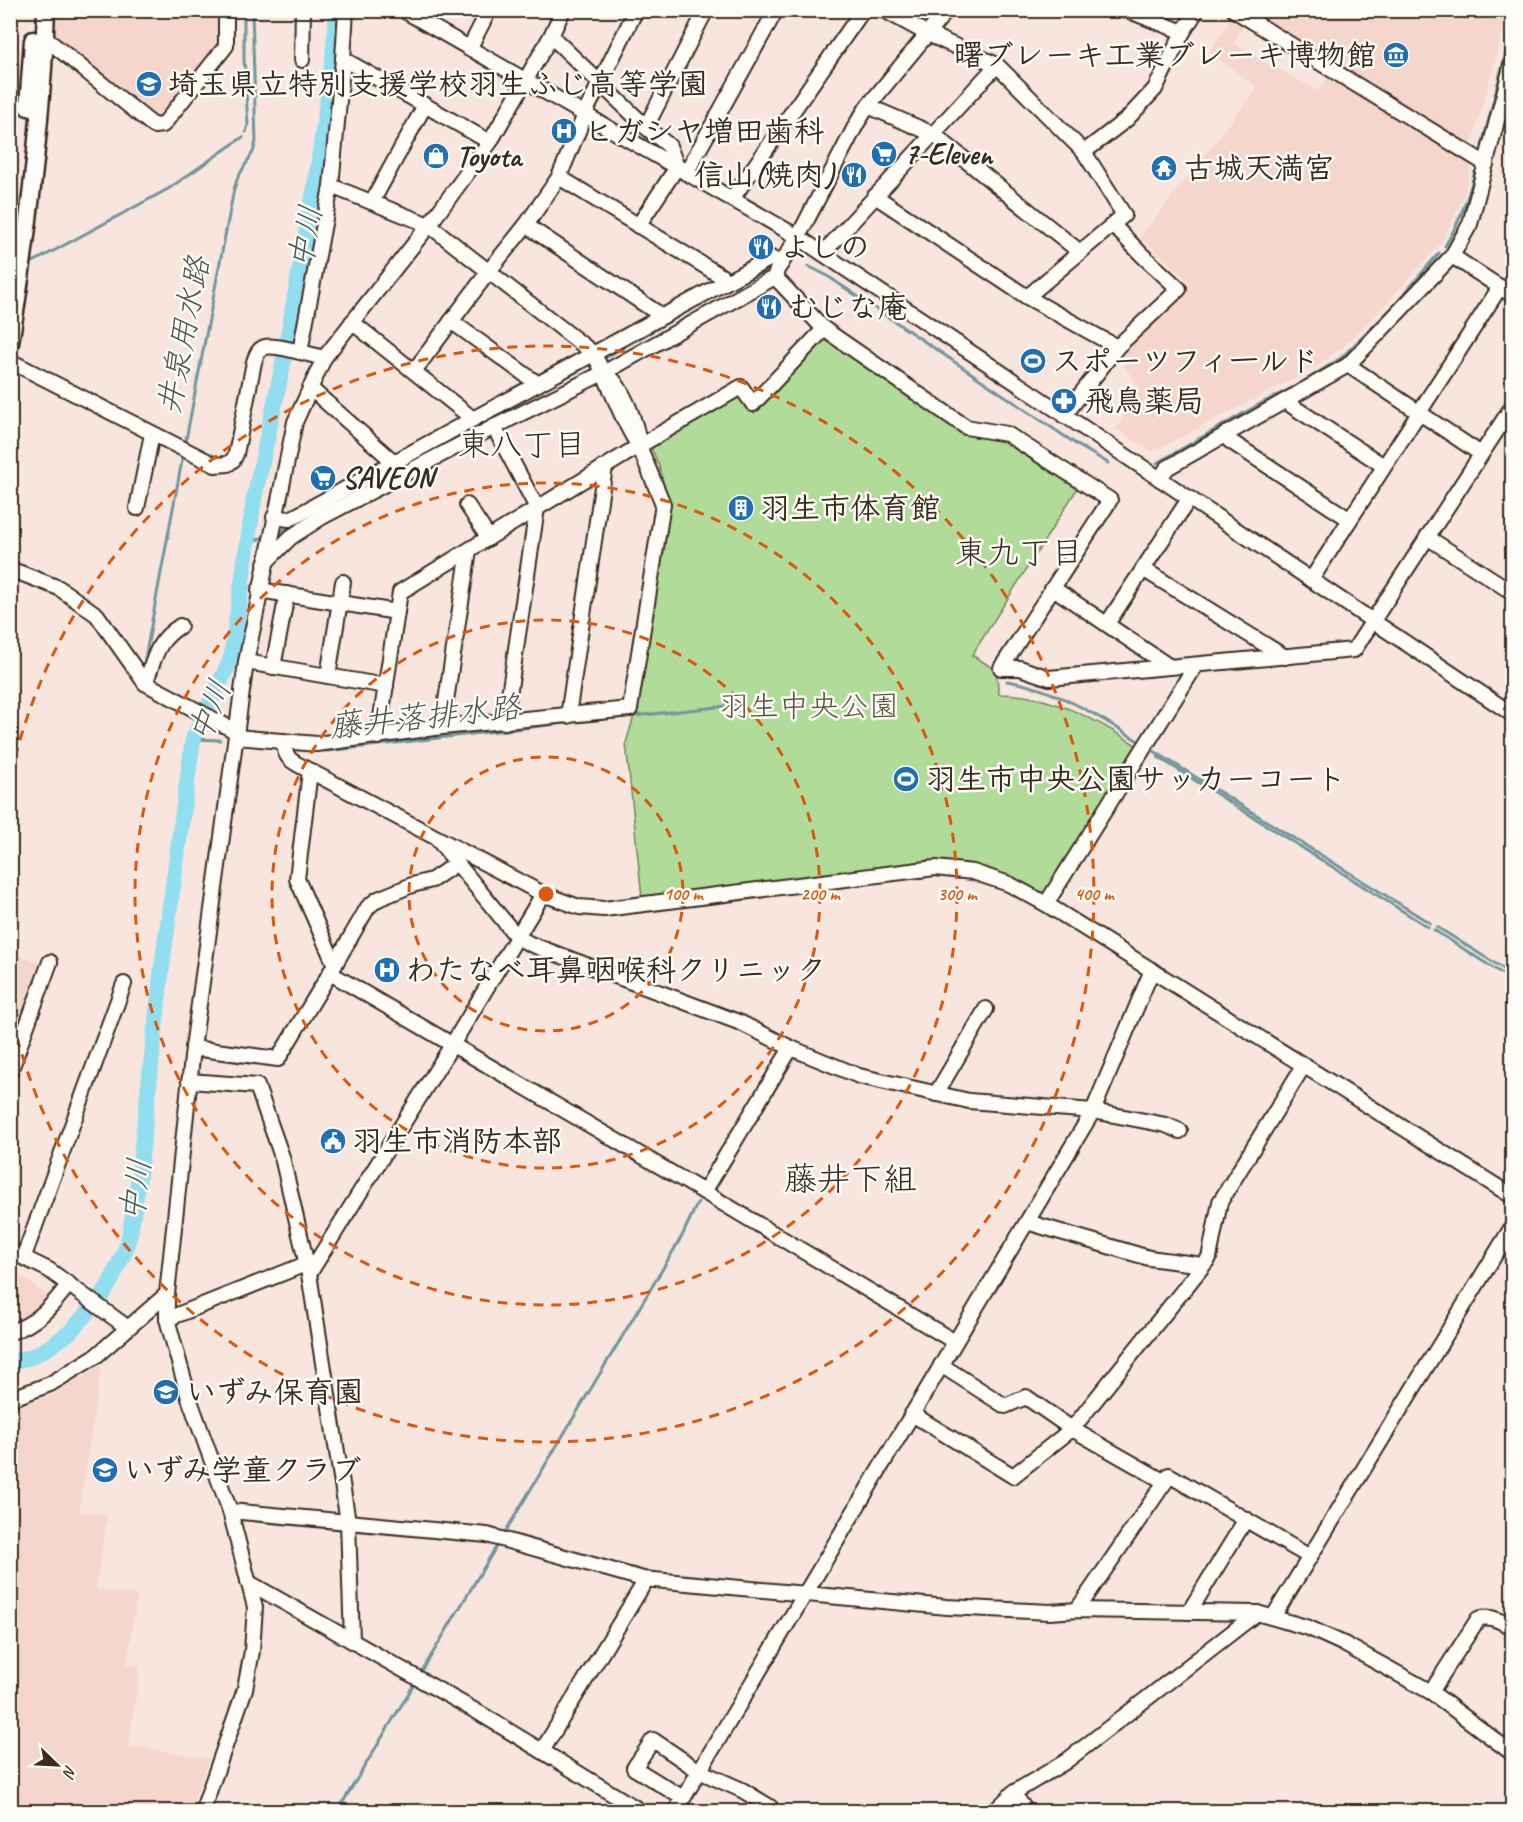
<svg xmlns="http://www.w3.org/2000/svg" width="1523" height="1822" font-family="Caveat,'Klee One',sans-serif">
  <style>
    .built { fill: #f4d6cc }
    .green { fill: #b0db99; stroke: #76825c; stroke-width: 1.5 }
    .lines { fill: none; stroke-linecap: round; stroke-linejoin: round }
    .stream { stroke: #6f969c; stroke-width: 3 }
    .river { stroke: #91def0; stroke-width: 16 }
    .minor-casing { stroke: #3b2a1e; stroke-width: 18 }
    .major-casing { stroke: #3b2a1e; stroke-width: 21 }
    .minor { stroke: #fdfcf7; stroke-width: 14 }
    .major { stroke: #fdfcf7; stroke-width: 16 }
    .ring { fill: none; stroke: #df570d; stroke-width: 3; stroke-dasharray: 10 8 }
    .labels { text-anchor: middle; stroke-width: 5; stroke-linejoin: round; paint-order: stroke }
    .poi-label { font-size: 30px; font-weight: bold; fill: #3b2a1e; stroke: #fdfcf7; text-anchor: start }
    .park-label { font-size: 30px; fill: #58563d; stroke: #fdfcf7 }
    .water-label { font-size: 32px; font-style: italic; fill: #505752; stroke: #fdfcf7 }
    .neighbourhood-label { font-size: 32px; fill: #3b2a1e; stroke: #fdfcf7 }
    .quarter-label { font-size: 33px; fill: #3b2a1e; stroke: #fdfcf7 }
    .centre { fill: #df570d; stroke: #fdfcf7; stroke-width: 3 }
    .ring-label { font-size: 18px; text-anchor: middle; font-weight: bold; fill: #df570d; stroke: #fdfcf7; stroke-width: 5; stroke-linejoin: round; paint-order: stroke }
  </style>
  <rect width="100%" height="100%" fill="#f8e6de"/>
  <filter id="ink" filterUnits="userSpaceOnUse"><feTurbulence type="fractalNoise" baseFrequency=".0167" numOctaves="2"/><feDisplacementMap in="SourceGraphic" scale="12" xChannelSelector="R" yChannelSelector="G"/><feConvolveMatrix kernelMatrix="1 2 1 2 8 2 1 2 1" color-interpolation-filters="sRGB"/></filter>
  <g filter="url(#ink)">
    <g class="built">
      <polygon points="55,11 222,11 221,46 160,122 54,39"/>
      <polygon points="1243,11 1508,11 1471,148"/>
      <polygon points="1232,17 1243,25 1234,43 1245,50 1318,91 1330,75 1472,164 1461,203 1441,243 1388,302 1343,347 1318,365 1290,381 1152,452 1116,429 1141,389 1116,355 1191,283 1140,237 1257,88 1209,52"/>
      <polygon points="11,953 46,965 11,1061"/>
      <polygon points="10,1272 26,1279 49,1298 32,1318 10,1329"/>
      <polygon points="102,1364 79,1511 107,1515 96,1589 137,1595 127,1665 140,1666 129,1746 209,1758 190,1811 11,1811 11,1409 52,1395 84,1376"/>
    </g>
    <path class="green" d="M825,334L965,430L1005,438L1079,486L972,655L996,670L999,694C1050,694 1098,720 1139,747L1046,896L1012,879L976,866L642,898L626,743L636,709L668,503L659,466L650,445L740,392L753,411Z"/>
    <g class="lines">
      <g class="stream">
        <polyline points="244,10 244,58 248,125 246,132"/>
        <polyline points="1482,146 1512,28"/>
        <path d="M1445,246C1460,222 1468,199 1475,172"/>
        <polyline points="33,262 168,189 243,137"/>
        <polyline points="808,266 826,275 1079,446 1108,463"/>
        <polyline points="603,359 707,300 766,270"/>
        <polyline points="539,391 594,363"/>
        <polyline points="185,445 234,189 238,177 253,152 256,142 252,10"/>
        <polyline points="437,446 453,438"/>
        <polyline points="1157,463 1258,405 1298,385 1341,358 1393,307 1439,253"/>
        <polyline points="280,532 300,521"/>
        <polyline points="247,543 264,537"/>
        <polyline points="143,669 183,455"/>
        <path d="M1007,681C1057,689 1098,716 1140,742"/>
        <polyline points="578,722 736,705"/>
        <polyline points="193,739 220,740"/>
        <polyline points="1149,748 1430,923"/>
        <polyline points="291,749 328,751 566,723"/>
        <polyline points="1160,754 1158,757 1428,927"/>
        <polyline points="1437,927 1512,974"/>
        <polyline points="1434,930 1512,980"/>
        <polyline points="504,1534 656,1280 682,1236 698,1202"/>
        <polyline points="419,1676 499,1542"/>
        <polyline points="337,1812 416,1681"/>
      </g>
      <polyline class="river" points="10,1362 31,1357 51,1346 70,1332 102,1296 110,1283 125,1251 130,1233 138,1184 162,966 193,739 231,659 254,499 282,369 316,180 333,60 337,10"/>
      <defs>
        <g id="minor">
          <path d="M346,10L343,59L331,186L429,225L593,353C611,383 619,417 639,446C637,423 623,386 605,372"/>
          <polyline points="403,10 798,237 1512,714"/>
          <polyline points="884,10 928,34 997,65 1084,152 1124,215 1027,297"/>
          <polyline points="1127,10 1183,32"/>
          <polyline points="1234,10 1486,164"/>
          <polyline points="551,36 646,127 669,146 677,167 638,226"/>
          <polyline points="45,38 154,126 163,125 226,46 226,10"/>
          <polyline points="469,49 489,10"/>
          <polyline points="343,59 490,142"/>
          <polyline points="302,60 303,10"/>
          <polyline points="868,106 933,134 1080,252"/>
          <polyline points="646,127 706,10"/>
          <polyline points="1084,152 1127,119 1155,89 1183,32 1197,10"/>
          <polyline points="686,173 776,10"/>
          <polyline points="559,177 721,276 726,282 771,258 781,264"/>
          <polyline points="875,196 1027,297 1117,347"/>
          <polyline points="732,199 863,10"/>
          <polyline points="372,202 425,105"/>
          <polyline points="526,225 662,316"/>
          <polyline points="823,253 997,65"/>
          <polyline points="1452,256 1512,295"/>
          <polyline points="775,277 824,329 966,427 1007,434 1110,500 1001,668 1020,668 1049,678 1354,650 1512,407"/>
          <polyline points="451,321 538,384"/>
          <polyline points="352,322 473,419 726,282"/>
          <polyline points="300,352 331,186"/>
          <path d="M10,361L215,465L228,464L233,460L236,454L254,362C256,356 258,349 265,347C275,344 312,355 324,358"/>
          <polyline points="1348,365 1481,454"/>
          <polyline points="414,371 489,271 526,225 559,177 589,105 636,10"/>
          <polyline points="310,388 394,462"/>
          <polyline points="1288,400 1292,406 1384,466"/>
          <polyline points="1064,416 1117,347 1179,289 1142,255 1113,225"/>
          <polyline points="494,427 537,508 505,722"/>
          <polyline points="1226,434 1230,441 1349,519"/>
          <polyline points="1160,479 1167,468 1348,365 1452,256 1470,224 1512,63"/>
          <polyline points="467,505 489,538"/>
          <polyline points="137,508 152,434"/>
          <polyline points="274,517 289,519 296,516 473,419"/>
          <polyline points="1427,537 1512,592"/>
          <polyline points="265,563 291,537 322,517 494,427 605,372 775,277 777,270 798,237 857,123 868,106 947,10"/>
          <polyline points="10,569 59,588 97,615 145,683 237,732"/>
          <polyline points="1143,569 1285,657"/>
          <polyline points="1311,580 1500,287"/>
          <polyline points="1053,588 1170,667"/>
          <polyline points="259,590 397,612"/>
          <polyline points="1107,624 1189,499"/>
          <polyline points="246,662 386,686"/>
          <polyline points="273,667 287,594"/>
          <polyline points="328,676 343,582"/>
          <path d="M145,683C156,658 154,643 180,626"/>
          <polyline points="568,716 605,467"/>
          <polyline points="442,727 469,550"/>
          <polyline points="236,737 317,744 442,727 630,709 663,504 639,446"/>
          <polyline points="378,737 400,592 639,446 741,387 753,404 824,329"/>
          <path d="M284,741C284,761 294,762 310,771L543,894L579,907L604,909L935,868L973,872L1009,884L1046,904L1512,1196"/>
          <polyline points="310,771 297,879 335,965"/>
          <polyline points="439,841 517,937 530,944 741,1023 791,1048 859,1076 969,1101 1093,1111 1166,1125 1180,1131"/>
          <polyline points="1046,904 1196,665"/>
          <polyline points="331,971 368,907 378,899 412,885 432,880 457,863"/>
          <polyline points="193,1048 278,1059 330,973 704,1192 955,1342"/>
          <polyline points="10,1072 50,962"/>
          <polyline points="189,1081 257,1086 282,1157 309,1274 452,1045 543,894"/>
          <polyline points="936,1094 986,1009"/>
          <polyline points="704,1192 791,1048"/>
          <polyline points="1027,1222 1149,1258 1203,1265"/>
          <polyline points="10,1251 49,1270 128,1328"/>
          <polyline points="24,1256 124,984"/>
          <polyline points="309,1274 348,1522 352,1641"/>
          <polyline points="167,1319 306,1264"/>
          <path d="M10,1332C36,1325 53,1305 69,1284"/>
          <polyline points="941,1365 1005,1406 1026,1397 1072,1429 1165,1482 1169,1475 1310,1557"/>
          <polyline points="10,1399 50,1384 96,1356 167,1294"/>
          <polyline points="912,1414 1013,1476 1072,1429 1209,1258 1220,1202 1304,1065"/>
          <polyline points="230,1511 487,1535 643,1579 947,1607 1050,1612 1077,1610 1257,1613 1309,1628 1344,1644 1431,1692 1512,1753"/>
          <polyline points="248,1582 481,1714 642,1812"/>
          <polyline points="1077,1610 1165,1482"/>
          <polyline points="1189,1612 1246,1519"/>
          <polyline points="1273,1617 1512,1227"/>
          <path d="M1431,1692L1478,1619C1490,1614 1501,1622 1512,1627"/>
          <polyline points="542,1751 646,1580"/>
          <polyline points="1013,1793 1027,1812"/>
          <polyline points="683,1798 634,1768 653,1740 699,1771 742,1790 770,1807"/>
          <polyline points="202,1812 245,1689 252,1651 255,1607 230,1511 189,1398 167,1319 167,1294 193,1048 246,662 295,422 324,358 429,225 490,142 551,36 563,10"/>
          <polyline points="675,1812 1093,1111 1152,970"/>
          <polyline points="994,1812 1013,1793 1065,1762 1257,1613"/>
        </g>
        <g id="major">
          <polyline points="28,107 33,40"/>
          <polyline points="10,266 16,231"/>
          <path d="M10,343C28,233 42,122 46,10"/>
        </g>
      </defs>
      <use href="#minor" class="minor-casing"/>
      <use href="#major" class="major-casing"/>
      <use href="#minor" class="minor"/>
      <use href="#major" class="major"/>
    </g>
  </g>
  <g class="ring">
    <circle cx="546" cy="894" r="137"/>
    <circle cx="546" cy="894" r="274"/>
    <circle cx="546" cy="894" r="411"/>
    <path d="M11 775A548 548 0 1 1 11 1013"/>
  </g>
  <defs>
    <symbol id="museum-disc" viewBox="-11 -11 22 22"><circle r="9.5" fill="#1f6fb2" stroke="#fdfcf7"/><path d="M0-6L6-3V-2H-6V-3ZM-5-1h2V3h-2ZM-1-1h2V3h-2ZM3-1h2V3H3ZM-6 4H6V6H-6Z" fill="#fff"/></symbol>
    <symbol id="school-disc" viewBox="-11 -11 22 22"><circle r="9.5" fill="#1f6fb2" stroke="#fdfcf7"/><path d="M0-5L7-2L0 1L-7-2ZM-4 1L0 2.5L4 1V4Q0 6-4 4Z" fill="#fff"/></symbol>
    <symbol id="hospital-disc" viewBox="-11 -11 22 22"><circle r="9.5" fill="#1f6fb2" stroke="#fdfcf7"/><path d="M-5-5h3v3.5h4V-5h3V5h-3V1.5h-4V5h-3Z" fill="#fff"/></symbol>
    <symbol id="supermarket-disc" viewBox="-11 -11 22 22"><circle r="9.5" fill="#1f6fb2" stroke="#fdfcf7"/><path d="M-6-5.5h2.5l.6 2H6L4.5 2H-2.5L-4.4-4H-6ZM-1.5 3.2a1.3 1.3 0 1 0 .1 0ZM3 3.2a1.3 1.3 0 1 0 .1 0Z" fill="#fff"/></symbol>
    <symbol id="shop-disc" viewBox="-11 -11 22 22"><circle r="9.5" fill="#1f6fb2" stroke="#fdfcf7"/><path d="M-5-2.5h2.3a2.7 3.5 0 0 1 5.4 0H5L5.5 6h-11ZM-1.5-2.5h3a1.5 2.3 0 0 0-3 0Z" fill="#fff"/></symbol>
    <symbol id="temple-disc" viewBox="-11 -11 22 22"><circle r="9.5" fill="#1f6fb2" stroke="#fdfcf7"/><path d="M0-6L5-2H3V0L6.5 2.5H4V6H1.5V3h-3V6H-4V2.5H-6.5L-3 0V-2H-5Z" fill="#fff"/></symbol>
    <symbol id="restaurant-disc" viewBox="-11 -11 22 22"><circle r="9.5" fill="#1f6fb2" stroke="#fdfcf7"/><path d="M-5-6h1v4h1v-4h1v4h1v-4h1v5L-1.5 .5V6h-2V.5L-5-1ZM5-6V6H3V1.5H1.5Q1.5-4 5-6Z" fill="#fff"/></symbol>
    <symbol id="stadium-disc" viewBox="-11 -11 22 22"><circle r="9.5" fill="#1f6fb2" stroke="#fdfcf7"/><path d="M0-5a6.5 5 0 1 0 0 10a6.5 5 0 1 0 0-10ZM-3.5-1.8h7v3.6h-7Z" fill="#fff"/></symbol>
    <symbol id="pharmacy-disc" viewBox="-11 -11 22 22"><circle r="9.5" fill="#1f6fb2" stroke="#fdfcf7"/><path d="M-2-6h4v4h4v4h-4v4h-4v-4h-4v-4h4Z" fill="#fff"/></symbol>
    <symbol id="building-disc" viewBox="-11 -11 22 22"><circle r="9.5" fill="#1f6fb2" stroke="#fdfcf7"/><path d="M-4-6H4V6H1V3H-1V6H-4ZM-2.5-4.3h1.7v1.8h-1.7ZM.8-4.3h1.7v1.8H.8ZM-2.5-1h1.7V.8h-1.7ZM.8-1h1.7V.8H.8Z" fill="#fff"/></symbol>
    <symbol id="civic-disc" viewBox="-11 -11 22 22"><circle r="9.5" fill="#1f6fb2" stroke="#fdfcf7"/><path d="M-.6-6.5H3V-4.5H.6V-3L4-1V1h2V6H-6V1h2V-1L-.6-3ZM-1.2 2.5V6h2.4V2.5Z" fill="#fff"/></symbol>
  </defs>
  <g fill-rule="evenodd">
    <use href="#museum-disc" x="1381" y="40" width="30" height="30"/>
    <use href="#school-disc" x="134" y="69" width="30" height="30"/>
    <use href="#hospital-disc" x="549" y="116" width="30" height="30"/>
    <use href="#supermarket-disc" x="869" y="139" width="30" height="30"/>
    <use href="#shop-disc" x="421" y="141" width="30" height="30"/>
    <use href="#temple-disc" x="1149" y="153" width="30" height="30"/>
    <use href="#restaurant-disc" x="839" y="160" width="30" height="30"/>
    <use href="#restaurant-disc" x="746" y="232" width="30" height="30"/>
    <use href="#restaurant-disc" x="754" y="292" width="30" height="30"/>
    <use href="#stadium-disc" x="1018" y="346" width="30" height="30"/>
    <use href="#pharmacy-disc" x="1049" y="386" width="30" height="30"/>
    <use href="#supermarket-disc" x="308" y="463" width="30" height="30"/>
    <use href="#building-disc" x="726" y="493" width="30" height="30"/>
    <use href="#stadium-disc" x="891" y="764" width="30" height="30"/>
    <use href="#hospital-disc" x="372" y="955" width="30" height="30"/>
    <use href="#civic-disc" x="318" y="1126" width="30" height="30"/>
    <use href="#school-disc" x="151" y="1377" width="30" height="30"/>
    <use href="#school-disc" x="90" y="1455" width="30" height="30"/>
  </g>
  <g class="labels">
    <g class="poi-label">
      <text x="1376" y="65" text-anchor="end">曙ブレーキ工業ブレーキ博物館</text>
      <text x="168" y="94">埼玉県立特別支援学校羽生ふじ高等学園</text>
      <text x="584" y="141">ヒガシヤ増田歯科</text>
      <text x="904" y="164">7-Eleven</text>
      <text x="456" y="166">Toyota</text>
      <text x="1184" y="178">古城天満宮</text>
      <text x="834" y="185" text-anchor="end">信山(焼肉)</text>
      <text x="780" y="257">よしの</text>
      <text x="788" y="317">むじな庵</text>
      <text x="1052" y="371">スポーツフィ一ルド</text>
      <text x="1084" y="411">飛鳥薬局</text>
      <text x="342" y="488">SAVEON</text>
      <text x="760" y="518">羽生市体育館</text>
      <text x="926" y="789">羽生市中央公園サッカーコート</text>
      <text x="406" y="980">わたなべ耳鼻咽喉科クリニック</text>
      <text x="352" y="1151">羽生市消防本部</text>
      <text x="186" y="1402">いずみ保育園</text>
      <text x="124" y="1480">いずみ学童クラブ</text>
    </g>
    <g class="park-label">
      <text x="809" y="716">羽生中央公園</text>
    </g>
    <g class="water-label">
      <text transform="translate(305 237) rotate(-79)" y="11">中川</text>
      <text transform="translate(183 335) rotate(-79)" y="11">井泉用水路</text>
      <text transform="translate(209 711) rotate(-68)" y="11">中川</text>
      <text transform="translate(425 716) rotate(-6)" y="11">藤井落排水路</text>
      <text transform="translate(135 1190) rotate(-82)" y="11">中川</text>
    </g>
    <g class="neighbourhood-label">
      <text x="522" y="455">東八丁目</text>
      <text x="1019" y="563">東九丁目</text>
    </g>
    <g class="quarter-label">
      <text x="850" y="1190">藤井下組</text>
    </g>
  </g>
  <circle cx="546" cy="894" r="9" class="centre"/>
  <g class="ring-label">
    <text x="683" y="900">100 m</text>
    <text x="820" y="900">200 m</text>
    <text x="957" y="900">300 m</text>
    <text x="1094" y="900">400 m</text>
  </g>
  <rect width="1523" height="1822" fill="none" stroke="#fdfcf7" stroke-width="36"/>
  <rect x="18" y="18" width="1487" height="1786" fill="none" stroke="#3b2a1e" stroke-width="2" filter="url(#ink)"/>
  <g transform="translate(57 1765) rotate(114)" stroke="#fdfcf7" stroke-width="4.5" paint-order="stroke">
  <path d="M0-4.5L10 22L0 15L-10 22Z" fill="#3b2a1e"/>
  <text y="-9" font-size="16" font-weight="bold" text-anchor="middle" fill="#3b2a1e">N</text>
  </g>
</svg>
